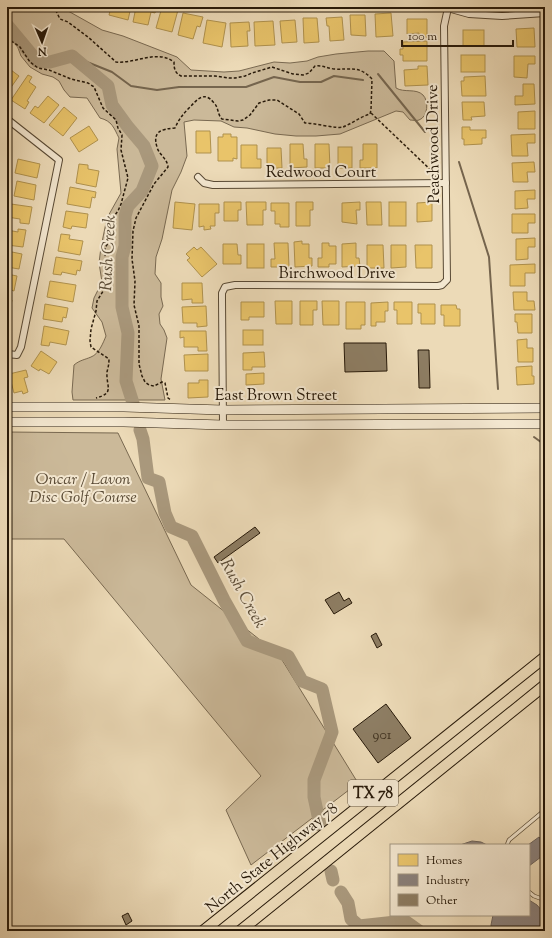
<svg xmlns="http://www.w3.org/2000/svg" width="552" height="938" font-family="'Sorts Mill Goudy',serif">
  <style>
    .green { fill: #cbb999; stroke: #796951 }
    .homes { fill: #e9c46a; stroke: #af914d }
    .industry { fill: #8a817c; stroke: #6c625a }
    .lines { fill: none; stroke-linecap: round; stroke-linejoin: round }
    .stream { stroke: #75654e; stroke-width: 2 }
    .river { stroke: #a9987c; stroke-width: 13 }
    .building { fill: #8d7d63; stroke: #271909 }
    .service-casing { stroke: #584934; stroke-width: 4.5 }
    .minor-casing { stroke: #584934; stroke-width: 8 }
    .secondary-casing { stroke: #271909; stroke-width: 10 }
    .primary-casing { stroke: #271909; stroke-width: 12 }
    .path { stroke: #271909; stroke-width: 1.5; stroke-dasharray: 3 2; stroke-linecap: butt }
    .service { stroke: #f3e7d0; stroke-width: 3 }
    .minor { stroke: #f3e7d0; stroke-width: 6 }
    .secondary { stroke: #f3e7d0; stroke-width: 9 }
    .primary { stroke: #ecdab7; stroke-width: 10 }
    .labels { text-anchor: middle; stroke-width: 4; stroke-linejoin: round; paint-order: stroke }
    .number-label { font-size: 14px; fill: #403220 }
    .shield { fill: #f3e7d0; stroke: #645745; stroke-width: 1 }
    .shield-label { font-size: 15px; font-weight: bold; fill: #271909 }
    .street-label { font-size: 16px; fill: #271909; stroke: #f3e7d0 }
    .park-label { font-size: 16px; font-style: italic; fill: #584934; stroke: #f3e7d0 }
    .water-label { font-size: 17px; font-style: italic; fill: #5b4c37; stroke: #f3e7d0 }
  </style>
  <rect width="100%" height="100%" fill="#ecdab7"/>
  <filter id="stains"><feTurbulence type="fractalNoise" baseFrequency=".005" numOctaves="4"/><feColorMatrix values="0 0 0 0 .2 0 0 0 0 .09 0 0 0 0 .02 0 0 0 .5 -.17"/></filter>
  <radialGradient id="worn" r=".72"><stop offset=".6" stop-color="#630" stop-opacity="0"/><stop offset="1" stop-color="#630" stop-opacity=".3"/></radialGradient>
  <g class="green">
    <path d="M7,7H61L102,30L123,36L177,57L191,70L224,72L239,71L274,62L290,63L307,61L318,57L336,54L368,51H384L394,61L396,88C404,93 416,88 423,95C429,101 428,117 419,120C417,121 412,120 410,120L403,112L396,111L340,134L316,136H296L275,134L247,128L234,127L221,121L194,120L184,122L187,156L181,172L172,190L162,239L156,257L155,274L161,283V297L163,306L159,314L160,324L164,330L167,338L161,379L165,400H73L72,392L74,365C80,360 84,360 91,357C99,354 103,343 106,336L102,322L92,308L94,298L102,282L99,263L101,247L107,218L121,193L117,149L119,138C114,128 112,121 100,118L87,98L70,97L64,90L59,81L53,77L42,74L30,67L21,56L15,40L7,34Z"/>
    <polygon points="7,432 118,433 191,585 279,655 358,783 251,865 226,810 261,776 64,539 7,539"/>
  </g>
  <g class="homes">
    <polygon points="111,7 131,7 128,20 109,15"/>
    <polygon points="136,7 157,7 155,13 151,12 148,25 133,22"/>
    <polygon points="162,7 178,10 172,32 156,28"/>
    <polygon points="183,13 203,17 200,27 197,26 193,39 178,35"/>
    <polygon points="391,13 393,36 376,37 375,14"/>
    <polygon points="350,15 365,15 366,36 351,35"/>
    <polygon points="342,17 344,40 330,41 329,26 327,26 326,18"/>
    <polygon points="303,18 317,18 319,42 304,43"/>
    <polygon points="407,19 427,19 427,37 419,37 419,33 407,34"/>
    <polygon points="207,20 226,23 222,47 203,43"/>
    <polygon points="295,20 297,42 282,43 280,21"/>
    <polygon points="273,21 275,45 255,46 254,22"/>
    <polygon points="249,22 250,31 247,31 248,46 231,47 230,23"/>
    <polygon points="534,28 535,47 517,47 516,29"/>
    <rect x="463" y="30" width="21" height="16"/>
    <polygon points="427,41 427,61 403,61 403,55 400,55 400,49 403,49 403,42"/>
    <rect x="461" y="55" width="24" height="17"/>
    <polygon points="514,56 535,56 535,64 528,64 527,78 514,77"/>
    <polygon points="418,66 427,66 428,85 405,86 404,70 418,69"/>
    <polygon points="7,67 19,76 7,93"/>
    <polygon points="28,75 32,77 29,82 36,87 27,101 29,102 25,109 11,100"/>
    <polygon points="485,76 486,96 462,96 461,81 464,81 464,77"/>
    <polygon points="523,84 534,84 535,104 515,105 515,96 523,96"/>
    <polygon points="48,96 59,105 44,123 30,113 35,106 38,108"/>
    <polygon points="462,102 484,102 485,116 471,117 472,120 463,120"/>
    <polygon points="64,107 77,118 63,136 49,125"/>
    <polygon points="535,111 535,129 518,129 518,112"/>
    <polygon points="89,126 98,140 79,152 70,138"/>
    <polygon points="462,127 470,127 470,130 486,130 486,138 482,138 482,144 464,145 464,139 462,139"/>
    <polygon points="196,131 210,131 211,153 196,153"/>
    <polygon points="223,134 231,134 231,137 237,137 237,159 233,158 233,161 218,161 218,137 223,137"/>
    <polygon points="535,134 535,143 527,143 528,156 512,156 511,135"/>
    <polygon points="290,144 303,144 304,159 307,159 307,167 290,168"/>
    <polygon points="315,144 329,144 330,168 315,168"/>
    <polygon points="363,144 377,144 377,168 360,168 360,160 363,160"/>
    <polygon points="241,145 257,145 257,159 261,159 261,168 241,168"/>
    <rect x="338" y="147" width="14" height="21"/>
    <polygon points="267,148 281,148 282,168 267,168"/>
    <polygon points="18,159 40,164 37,178 15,173"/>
    <polygon points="534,162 535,172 527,172 528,182 513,182 512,163"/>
    <polygon points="79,164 88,165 88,169 99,171 96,187 76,183"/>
    <polygon points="17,181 36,185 34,200 14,196"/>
    <polygon points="70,187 96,192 95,198 92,197 90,208 67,204"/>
    <polygon points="535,190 535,199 527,199 528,208 515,209 515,191"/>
    <polygon points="175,202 195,204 192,230 173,228"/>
    <polygon points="224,202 241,202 241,210 238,210 238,221 224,221"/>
    <polygon points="246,202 266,202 266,210 263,210 263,225 247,225"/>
    <polygon points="296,202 313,202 313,210 310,210 310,226 296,226"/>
    <polygon points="360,202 360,210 356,210 357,224 342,222 342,203"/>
    <polygon points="366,202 381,202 382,225 367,225"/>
    <rect x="389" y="202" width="17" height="24"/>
    <polygon points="432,202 432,221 417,222 417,203"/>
    <polygon points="271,203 289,203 289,227 280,227 280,224 275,224 275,211 271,211"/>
    <polygon points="11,204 32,207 29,224 20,223 20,219 7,217 7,209 10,209"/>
    <polygon points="199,204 219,204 219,213 215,213 215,226 210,226 211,229 204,230 204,226 199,227"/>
    <polygon points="66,211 88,214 86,228 72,226 71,229 63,227"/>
    <polygon points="512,214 535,214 535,223 528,223 528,233 512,233"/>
    <polygon points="18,229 26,230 23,247 7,245 7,230 18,232"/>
    <polygon points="61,234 70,235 69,239 83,241 80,255 58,251"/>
    <polygon points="535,238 535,247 528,247 528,259 516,260 516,239"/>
    <polygon points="302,241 302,244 309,244 309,258 312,258 312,266 295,267 294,242"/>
    <polygon points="274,243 288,243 289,267 271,267 271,259 275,259"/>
    <polygon points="322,243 329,243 329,246 336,246 336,264 329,264 329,267 318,267 318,258 322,258"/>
    <polygon points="356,243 356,258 359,258 360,266 342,267 342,244"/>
    <polygon points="223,244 237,244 238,255 241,255 241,264 223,264"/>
    <rect x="247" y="244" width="17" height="24"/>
    <polygon points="367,245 383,245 384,268 367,268"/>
    <polygon points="391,245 406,245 406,267 391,268"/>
    <polygon points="415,245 432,245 432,268 416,268"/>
    <polygon points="194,247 197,250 201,247 217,264 202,277 187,260 190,258 186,254"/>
    <polygon points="7,251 22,254 19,269 7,267"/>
    <polygon points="56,257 82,261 80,271 77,270 76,275 62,272 61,275 53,274"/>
    <polygon points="535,264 535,273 525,273 525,286 510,286 510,265"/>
    <polygon points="7,274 17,276 14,291 11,290 11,295 7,294"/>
    <polygon points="50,281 76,285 73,302 47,297"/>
    <polygon points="182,283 202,283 203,303 192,303 192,299 182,300"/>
    <polygon points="513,292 527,292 527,301 534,301 535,310 514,310"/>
    <polygon points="7,299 12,300 9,316 7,316"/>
    <polygon points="275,301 292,301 292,324 276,324"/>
    <polygon points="300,301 317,301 317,310 313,310 313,325 300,325"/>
    <polygon points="322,301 339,301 339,325 323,325"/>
    <polygon points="241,302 264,302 264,317 249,317 249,320 241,320"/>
    <polygon points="346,302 365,302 365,325 361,325 361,329 346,329"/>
    <polygon points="388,302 388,311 385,311 385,322 376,322 376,326 371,326 371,303"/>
    <polygon points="394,302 412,302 412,324 397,324 397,310 394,310"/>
    <polygon points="45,304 68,308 66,318 63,317 62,322 43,319"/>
    <polygon points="418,304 435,304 435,324 421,324 421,313 418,313"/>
    <polygon points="441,305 456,305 457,309 460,309 460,326 444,326 444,315 441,315"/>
    <polygon points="206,306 207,326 197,327 197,323 183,323 182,307"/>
    <polygon points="515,314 532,314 532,333 518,333 517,322 515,322"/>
    <polygon points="44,326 69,331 66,345 50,342 49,346 41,345"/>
    <rect x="243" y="330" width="20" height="15"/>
    <polygon points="180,331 206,331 207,351 198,351 198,347 184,347 184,337 180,338"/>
    <polygon points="527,339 527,348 533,348 533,362 518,362 517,340"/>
    <polygon points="41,351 57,362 49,374 40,369 39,371 31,366"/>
    <polygon points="264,352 265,367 252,367 252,370 243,370 243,353"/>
    <polygon points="208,354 208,371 185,371 184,355"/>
    <polygon points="532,366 532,376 534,376 534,384 517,385 516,367"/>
    <polygon points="26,370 28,377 24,378 28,392 23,394 22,391 14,393 9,374"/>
    <polygon points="264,373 264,384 246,385 246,374"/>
    <polygon points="199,380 208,380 208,397 188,398 188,383 199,383"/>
  </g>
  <g class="industry">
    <polygon points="539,837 545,845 545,854 529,866 529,845 528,845"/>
    <polygon points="472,841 481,842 487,845 460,845"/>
    <polygon points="529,900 537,905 543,912 545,917 545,931 492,931 491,925 493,915 529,915"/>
  </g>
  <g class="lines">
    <g class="stream">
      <polyline points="72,56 112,72 131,86 157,90 179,87 246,87 274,77 300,82 321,82 334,76 363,80"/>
      <polyline points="378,74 425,132"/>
      <polyline points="459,162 489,257 498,389"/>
      <polyline points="534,437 545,445"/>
    </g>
    <g class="river">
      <polyline points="7,25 37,61 50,62 72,56 108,86 112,105 128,127 144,146 152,166 142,191 128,206 125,216 125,246 122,257 122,307 128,333 126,381 133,403"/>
      <polyline points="140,430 143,439 148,478 159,482 165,513 171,527 192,536 224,600 247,641 288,656 302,681 322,689 332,732 314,780 314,797 320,825"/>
      <polyline points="331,871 333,880"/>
      <polyline points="341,892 348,903 351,919 359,926 405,921 419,931"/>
    </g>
  </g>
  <g class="building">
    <polygon points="344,343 386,343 387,371 345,372"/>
    <polygon points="418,350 429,350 430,388 419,388"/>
    <polygon points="255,527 260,533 218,563 214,557"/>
    <polygon points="339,592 344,601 349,598 352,603 334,614 325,600"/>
    <polygon points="376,633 382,645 377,648 371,636"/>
    <polygon points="386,704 411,738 378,763 353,729"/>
    <polygon points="128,913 132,921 126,925 122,916"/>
  </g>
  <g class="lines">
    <defs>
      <g id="service">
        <polyline points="507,845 509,840 545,810"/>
        <polyline points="529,892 534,896 545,900"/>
      </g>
      <g id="minor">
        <polyline points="224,7 234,8 247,7"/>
        <polyline points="444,7 469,14 502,16 545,13"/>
        <polyline points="7,119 59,160 21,347 17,355 7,354"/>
        <polyline points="198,177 204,183 213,185 446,183"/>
        <polyline points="223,425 222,299 222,293 225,287 235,285 438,286 442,285 447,280 444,26 448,8"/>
      </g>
      <g id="secondary">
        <polyline points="7,407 124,407 223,410 545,408"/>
        <polyline points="7,422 124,422 223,425 545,424"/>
      </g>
      <g id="primary">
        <polyline points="203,931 545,657"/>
        <polyline points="240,931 545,685"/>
      </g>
    </defs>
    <use href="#service" class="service-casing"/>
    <use href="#minor" class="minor-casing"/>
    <use href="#secondary" class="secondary-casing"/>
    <use href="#primary" class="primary-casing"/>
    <g class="path">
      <path d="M46,7L56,11L60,19L68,22L88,37L116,62C135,64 157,49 174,62C174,69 175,73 181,76H215L229,78H235L245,76L252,73L272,67L293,74L303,75L309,73L315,66C322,65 327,68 334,69C350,70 359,65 372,79L371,110L370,114C360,117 351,124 343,127C337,129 314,123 305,123L299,114L277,100H269L259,103L250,115L243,120L238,121L222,119C217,114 219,108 214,103C204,90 197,100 189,108C183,114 179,119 175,128C162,129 152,131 157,147C159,155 167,158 168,167L154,184L136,218L133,231L132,259L135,281L134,305L139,326V364L142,376L145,382L149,385L154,386L162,382L165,383L168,398L171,400"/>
      <path d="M7,38L20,47L30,62L38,68L49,70L71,79L88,83L94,87L103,108L116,120L118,128L122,135L121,150L128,178L121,204L118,211L112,219L110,224L111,238L105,248V253L108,283L97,301L96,311L91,329L90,341L91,347L109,359C109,364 108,368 107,372C106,387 115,393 96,398"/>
      <polyline points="371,113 436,175 436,177"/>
    </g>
    <use href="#service" class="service"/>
    <use href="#minor" class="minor"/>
    <use href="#secondary" class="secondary"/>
    <use href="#primary" class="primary"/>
  </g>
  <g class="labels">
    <g class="number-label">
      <text x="382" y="739">901</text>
    </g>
    <rect class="shield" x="348" y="780" width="50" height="26" rx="3"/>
    <g class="shield-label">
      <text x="373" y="798">TX 78</text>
    </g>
    <g class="street-label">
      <text transform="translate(432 144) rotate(-91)" y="6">Peachwood Drive</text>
      <text x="321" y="177">Redwood Court</text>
      <text x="337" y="278">Birchwood Drive</text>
      <text x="276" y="400">East Brown Street</text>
      <text transform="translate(271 857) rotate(-39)" y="6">North State Highway 78</text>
    </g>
    <g class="park-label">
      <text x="83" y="484">Oncar / Lavon<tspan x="83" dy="18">Disc Golf Course</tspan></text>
    </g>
    <g class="water-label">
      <text transform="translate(107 253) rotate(-87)" y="6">Rush Creek</text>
      <text transform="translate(244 593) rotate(61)" y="6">Rush Creek</text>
    </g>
  </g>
  <rect width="552" height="938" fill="none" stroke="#ecdab7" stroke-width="24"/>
  <rect x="8" y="8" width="536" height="922" fill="none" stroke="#271909" stroke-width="2"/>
  <rect x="12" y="12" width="528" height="914" fill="none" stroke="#271909"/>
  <rect x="390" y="844" width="140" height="72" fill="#f3e7d0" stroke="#a19580"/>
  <rect x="398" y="854" width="20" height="12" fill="#e9c46a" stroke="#a19580"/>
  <text x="426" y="864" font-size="12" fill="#271909">Homes</text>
  <rect x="398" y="874" width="20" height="12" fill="#8a817c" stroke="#a19580"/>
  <text x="426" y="884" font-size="12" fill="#271909">Industry</text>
  <rect x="398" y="894" width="20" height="12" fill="#8d7d63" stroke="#a19580"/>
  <text x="426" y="904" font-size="12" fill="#271909">Other</text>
  <g transform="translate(42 42) rotate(178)" stroke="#f3e7d0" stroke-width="3" paint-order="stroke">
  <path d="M0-3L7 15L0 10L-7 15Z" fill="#271909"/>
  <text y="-6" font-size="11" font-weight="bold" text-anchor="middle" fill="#271909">N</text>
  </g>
  <path d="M402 40v6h111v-6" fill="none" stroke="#271909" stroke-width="2"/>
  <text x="408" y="40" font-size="12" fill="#271909" stroke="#f3e7d0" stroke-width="3" paint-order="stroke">100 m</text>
  <rect width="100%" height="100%" filter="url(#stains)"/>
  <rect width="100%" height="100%" fill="url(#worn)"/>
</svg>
